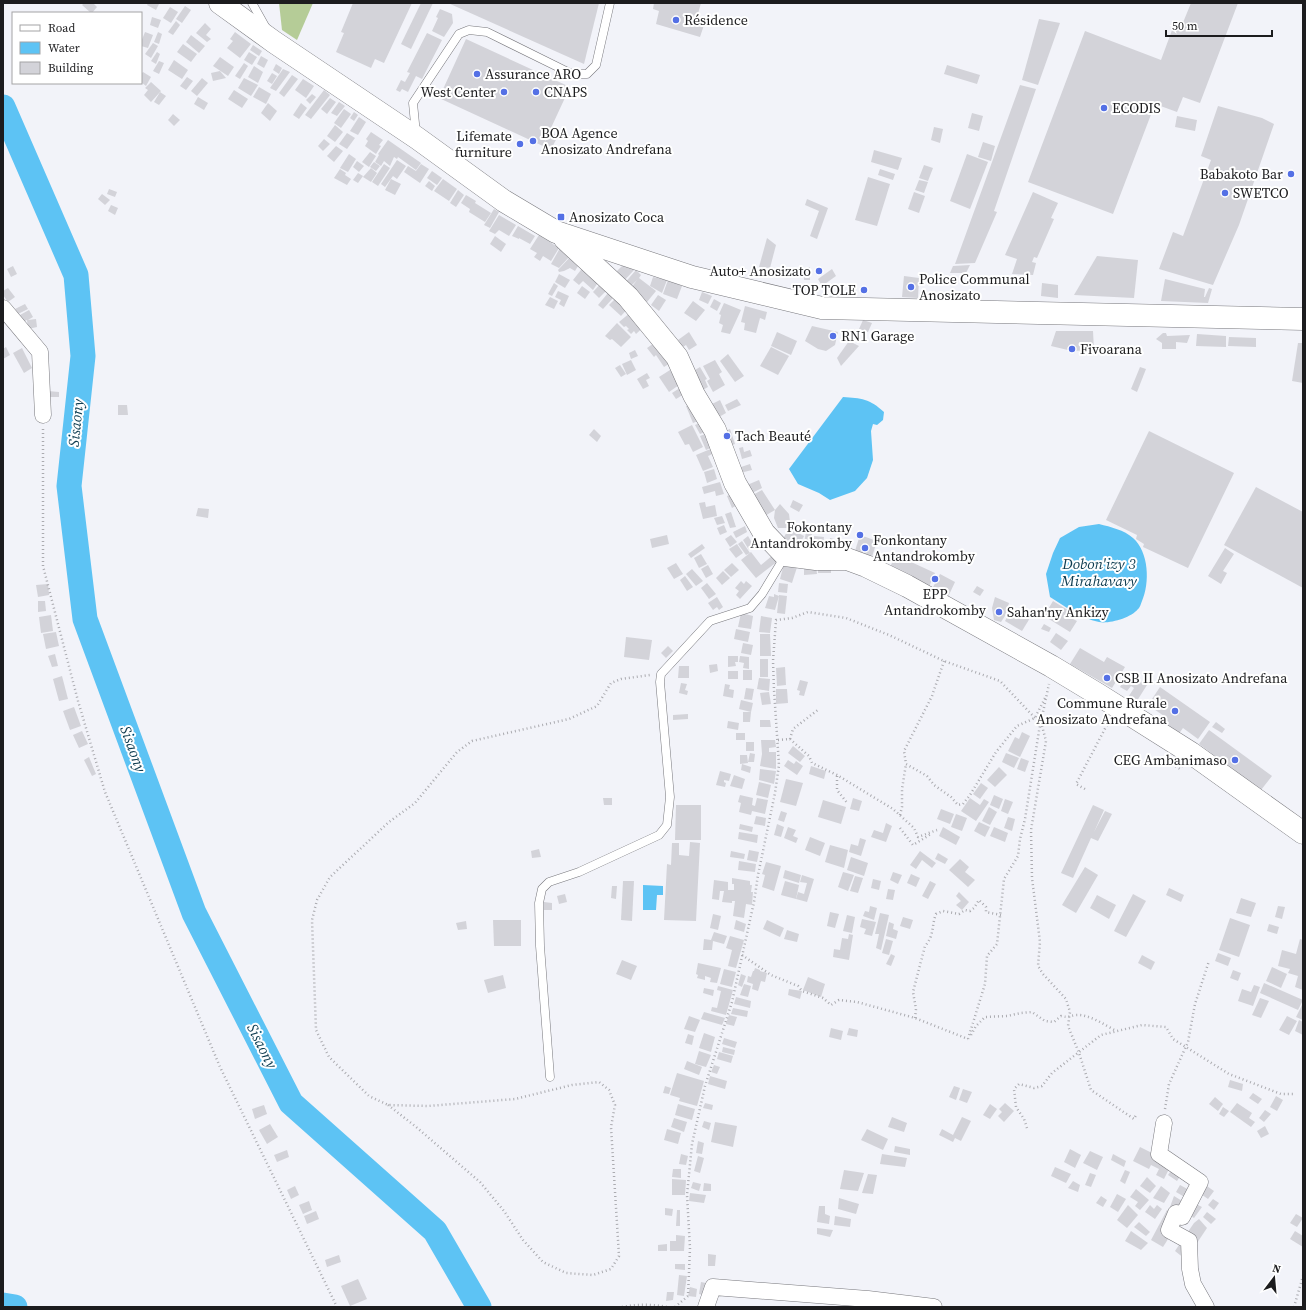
<svg xmlns="http://www.w3.org/2000/svg" width="1306" height="1310" font-family="'Source Serif 4',serif">
  <style>
    .green { fill: #b5cc97 }
    .water { fill: #5dc3f4 }
    .lines { fill: none; stroke-linecap: round; stroke-linejoin: round }
    .river { stroke: #5dc3f4; stroke-width: 25 }
    .building { fill: #d3d3d9 }
    .lane-casing { stroke: #78787d; stroke-width: 9 }
    .street-casing { stroke: #78787d; stroke-width: 17 }
    .secondary-casing { stroke: #78787d; stroke-width: 23 }
    .path { stroke: #ababb0; stroke-width: 2.5; stroke-dasharray: 1 3; stroke-linecap: butt }
    .lane { stroke: #fff; stroke-width: 8 }
    .street { stroke: #fff; stroke-width: 16 }
    .secondary { stroke: #fff; stroke-width: 22 }
    .poi-dot { fill: #5470e5; stroke: #fff; stroke-width: 1.5 }
    .labels { text-anchor: middle; stroke-width: 4; stroke-linejoin: round; paint-order: stroke }
    .poi-label { font-size: 14px; fill: #1c1c1e; stroke: #fff; text-anchor: start }
    .water-label { font-size: 15px; font-style: italic; fill: #0e3c50; stroke: #fff }
  </style>
  <rect width="100%" height="100%" fill="#f2f3f9"/>
  <polygon class="green" points="279,3 313,3 297,40 282,30"/>
  <g class="water">
    <path d="M843,397C861,398 870,399 884,412L883,420L877,425L873,424L871,431L873,460L867,478L855,491L830,500L819,493L798,484L789,469Z"/>
    <path d="M1099,524C1111,527 1124,530 1133,538C1149,552 1150,583 1142,601C1141,603 1140,608 1138,609C1131,618 1109,624 1099,622C1080,618 1066,607 1050,597L1046,574L1053,553L1060,538L1079,527Z"/>
    <polygon points="643,885 663,886 663,895 657,895 656,910 643,910"/>
  </g>
  <g class="lines">
    <g class="river">
      <polyline points="3,107 76,275 83,356 69,486 85,619 194,913 291,1103 435,1231 479,1307"/>
      <polyline points="3,1305 15,1307"/>
    </g>
  </g>
  <g class="building">
    <polygon points="84,3 93,3 97,7 92,13 91,13 82,5"/>
    <polygon points="148,3 157,3 159,4 156,10 147,5"/>
    <polygon points="353,3 412,3 384,63 375,59 371,68 336,52 344,33 341,32"/>
    <polygon points="421,3 433,3 411,49 401,44"/>
    <polygon points="448,3 599,3 584,64"/>
    <polygon points="654,3 701,3 697,17 706,19 700,37 656,24 659,11 653,9"/>
    <polygon points="1191,3 1238,3 1200,103 1183,97 1177,112 1155,104 1113,214 1028,182 1085,31 1161,60 1175,22 1182,25"/>
    <polygon points="185,6 191,10 182,23 176,19"/>
    <polygon points="170,7 178,12 171,23 163,18"/>
    <polygon points="440,9 452,14 453,23 444,37 432,31 438,18 436,17"/>
    <polygon points="152,17 161,20 158,28 150,25"/>
    <polygon points="1039,19 1060,23 1038,85 1022,80"/>
    <polygon points="176,21 180,25 173,35 168,32"/>
    <polygon points="205,23 211,29 206,35 211,39 207,42 196,33"/>
    <polygon points="145,32 153,35 148,48 141,46 141,42"/>
    <polygon points="158,32 162,34 159,44 154,42"/>
    <polygon points="235,32 251,44 240,58 227,48 233,41 230,39"/>
    <polygon points="427,33 442,40 422,79 416,76 408,92 402,89 400,92 396,90 401,80 405,82 410,73 407,72"/>
    <polygon points="191,35 205,46 199,53 186,42"/>
    <polygon points="466,39 570,87 544,143 551,132 558,136 549,153 542,149 543,146 439,98"/>
    <polygon points="153,43 158,46 151,58 145,54"/>
    <polygon points="183,44 197,54 191,62 177,52"/>
    <polygon points="253,45 262,51 259,56 250,50"/>
    <polygon points="157,52 160,54 156,64 151,61"/>
    <polygon points="249,52 257,57 252,65 244,60"/>
    <polygon points="261,56 268,60 264,68 257,64"/>
    <polygon points="220,57 234,67 228,76 213,66"/>
    <polygon points="174,60 188,70 182,79 168,70"/>
    <polygon points="159,61 164,63 159,74 153,71"/>
    <polygon points="244,63 248,66 240,79 235,76"/>
    <polygon points="276,64 282,68 279,74 273,70"/>
    <polygon points="947,65 980,75 977,84 944,74"/>
    <polygon points="254,66 263,72 258,83 248,77"/>
    <polygon points="283,69 290,72 276,91 270,88"/>
    <polygon points="220,71 226,78 213,81 211,73"/>
    <polygon points="143,72 151,77 146,86 141,82 141,74"/>
    <polygon points="272,73 277,76 272,84 267,81"/>
    <polygon points="292,75 298,79 284,97 279,93"/>
    <polygon points="187,77 193,81 186,90 180,86"/>
    <polygon points="202,78 208,83 197,96 191,91"/>
    <polygon points="244,78 258,85 251,96 238,88"/>
    <polygon points="303,79 314,86 306,98 295,90"/>
    <polygon points="151,82 161,91 151,102 144,95 148,90 145,88"/>
    <polygon points="1020,85 1036,89 994,211 997,212 975,263 955,264"/>
    <polygon points="259,87 271,94 266,104 253,97"/>
    <polygon points="234,90 248,99 242,108 228,99"/>
    <polygon points="324,90 330,95 311,119 305,115"/>
    <polygon points="160,92 166,96 159,105 154,102"/>
    <polygon points="312,94 316,97 310,104 306,100"/>
    <polygon points="198,97 208,103 204,110 194,104"/>
    <polygon points="330,98 336,102 327,114 321,109"/>
    <polygon points="339,102 345,106 337,116 331,113"/>
    <polygon points="268,103 277,111 270,121 261,113"/>
    <polygon points="301,103 307,108 299,119 293,115"/>
    <polygon points="1218,106 1262,118 1274,124 1239,225 1213,285 1159,269 1173,232 1183,236 1211,160 1201,156"/>
    <polygon points="344,109 351,114 341,128 334,123"/>
    <polygon points="354,112 358,115 354,121 350,118"/>
    <polygon points="972,113 983,116 979,131 968,128"/>
    <polygon points="173,114 180,120 174,126 168,120"/>
    <polygon points="1177,116 1197,120 1195,131 1175,127"/>
    <polygon points="359,117 366,122 358,135 350,131"/>
    <polygon points="335,125 343,132 335,142 327,136"/>
    <polygon points="934,127 943,129 940,143 931,140"/>
    <polygon points="371,132 383,140 379,145 381,146 376,154 365,146 368,141 366,139"/>
    <polygon points="347,133 355,138 347,149 339,144"/>
    <polygon points="324,139 330,144 323,151 318,146"/>
    <polygon points="388,140 421,163 416,170 398,157 397,159 394,157 390,166 384,161 381,166 375,162 379,155 378,154"/>
    <polygon points="983,142 995,146 991,161 978,157"/>
    <polygon points="336,146 343,151 334,162 327,156"/>
    <polygon points="874,150 902,158 898,170 871,162"/>
    <polygon points="370,152 376,156 369,167 362,162"/>
    <polygon points="349,154 356,159 348,172 340,168"/>
    <polygon points="967,154 988,162 970,209 950,201"/>
    <polygon points="397,160 406,166 397,179 393,176 385,187 381,184"/>
    <polygon points="357,161 364,166 359,172 353,167"/>
    <polygon points="374,162 380,166 376,171 370,167"/>
    <polygon points="384,164 390,168 378,186 372,182"/>
    <polygon points="421,164 429,169 420,183 404,172 408,166 416,171 413,175"/>
    <polygon points="924,165 933,168 928,181 919,178"/>
    <polygon points="371,168 377,173 371,182 363,177"/>
    <polygon points="340,169 346,173 345,175 351,179 347,185 334,178"/>
    <polygon points="880,169 895,174 893,180 878,175"/>
    <polygon points="432,171 442,178 437,185 427,178"/>
    <polygon points="358,173 363,176 358,183 353,180"/>
    <polygon points="868,177 890,184 877,226 855,220"/>
    <polygon points="391,179 401,184 395,195 385,190"/>
    <polygon points="443,179 457,189 449,201 434,191"/>
    <polygon points="919,180 928,182 924,193 915,190"/>
    <polygon points="429,181 435,186 432,191 425,186"/>
    <polygon points="109,189 117,192 115,197 107,194"/>
    <polygon points="458,190 464,195 456,207 450,203"/>
    <polygon points="914,192 925,196 919,213 908,209"/>
    <polygon points="1033,192 1058,203 1051,218 1054,219 1037,258 1034,257 1032,262 1036,263 1033,275 1012,274 1017,259 1005,255"/>
    <polygon points="102,194 110,200 105,205 98,199"/>
    <polygon points="466,195 476,201 475,203 491,213 485,222 469,212 470,209 461,203"/>
    <polygon points="807,199 828,208 817,239 810,236 819,211 805,205"/>
    <polygon points="111,205 118,208 115,215 108,211"/>
    <polygon points="494,209 499,212 490,228 484,225"/>
    <polygon points="499,215 516,225 509,236 499,230 495,234 489,231"/>
    <polygon points="518,226 535,236 530,244 519,238 519,239 512,236"/>
    <polygon points="539,235 559,248 551,261 543,256 540,261 534,257 537,253 530,249"/>
    <polygon points="495,236 506,244 501,252 490,244"/>
    <polygon points="767,238 776,245 770,268 759,267"/>
    <polygon points="560,248 571,255 559,268 551,264"/>
    <polygon points="572,255 581,261 575,271 570,268 564,271 559,272 558,270"/>
    <polygon points="1097,256 1138,260 1134,298 1074,295"/>
    <polygon points="623,265 629,266 634,270 623,282 614,274"/>
    <polygon points="970,265 966,273 950,273 953,266"/>
    <polygon points="13,266 17,274 11,277 7,269"/>
    <polygon points="584,266 599,281 593,290 583,281 579,285 573,280"/>
    <polygon points="810,267 810,280 804,280 803,268"/>
    <polygon points="832,269 836,276 822,286 818,279"/>
    <polygon points="636,270 641,275 639,278 656,291 647,302 630,289 637,280 628,289 623,285"/>
    <polygon points="559,274 570,280 565,288 555,282"/>
    <polygon points="904,276 919,278 918,298 902,297"/>
    <polygon points="653,277 667,280 662,293 650,286"/>
    <polygon points="1165,279 1205,289 1204,297 1205,297 1209,288 1212,289 1208,303 1161,301"/>
    <polygon points="604,280 611,286 599,298 593,292"/>
    <polygon points="668,280 682,286 677,299 663,294"/>
    <polygon points="554,283 558,286 552,296 548,294"/>
    <polygon points="1042,283 1058,285 1058,298 1041,296"/>
    <polygon points="582,286 590,292 585,299 577,293"/>
    <polygon points="8,288 15,297 8,302 3,295 3,291"/>
    <polygon points="558,291 569,296 564,307 559,304 561,300 555,297"/>
    <polygon points="702,292 712,296 708,304 699,300"/>
    <polygon points="608,293 613,298 603,309 598,305"/>
    <polygon points="658,295 666,300 659,311 651,305"/>
    <polygon points="550,297 558,301 554,309 545,305"/>
    <polygon points="617,297 629,307 621,316 609,305"/>
    <polygon points="714,299 721,303 717,311 710,307"/>
    <polygon points="693,301 705,310 696,321 684,313"/>
    <polygon points="724,303 741,310 730,334 721,332 723,325 719,323 721,315 719,314"/>
    <polygon points="25,304 28,309 18,314 15,309"/>
    <polygon points="745,306 767,312 765,320 760,318 756,333 744,330 745,323 741,322"/>
    <polygon points="29,310 33,317 28,320 36,319 37,327 28,329 27,320 23,322 20,315"/>
    <polygon points="631,312 648,323 636,334 634,331 631,334 627,330 629,329 626,326 624,327 619,322"/>
    <polygon points="863,320 872,323 868,332 859,329"/>
    <polygon points="617,323 631,337 621,347 612,339 610,340 605,336"/>
    <polygon points="812,326 838,332 835,345 826,351 818,349 805,341"/>
    <polygon points="1056,331 1093,331 1094,350 1072,351 1051,346"/>
    <polygon points="689,332 697,345 689,350 686,345 683,347 678,340"/>
    <polygon points="777,332 797,341 791,355 771,346"/>
    <polygon points="1163,333 1166,333 1167,336 1190,335 1187,343 1176,342 1176,349 1162,349 1162,343 1156,339"/>
    <polygon points="1197,334 1226,336 1226,347 1196,346"/>
    <polygon points="1229,337 1256,338 1256,347 1228,346"/>
    <polygon points="660,339 675,360 664,367 656,355 654,357 647,348"/>
    <polygon points="849,341 859,346 841,366 837,358"/>
    <polygon points="1298,343 1303,343 1303,383 1292,381"/>
    <polygon points="6,347 10,355 3,359 3,349"/>
    <polygon points="771,347 789,356 778,375 760,366"/>
    <polygon points="22,348 32,368 24,373 13,353"/>
    <polygon points="635,350 638,356 631,359 629,353"/>
    <polygon points="728,354 744,376 735,382 720,361"/>
    <polygon points="631,360 636,370 627,375 622,364"/>
    <polygon points="715,360 722,372 719,374 725,385 713,392 707,381 710,379 703,366"/>
    <polygon points="620,365 626,374 621,377 615,368"/>
    <polygon points="693,366 695,370 700,367 707,379 705,380 708,387 701,391"/>
    <polygon points="1140,367 1146,369 1137,392 1131,389"/>
    <polygon points="670,370 679,385 669,392 659,377"/>
    <polygon points="647,373 650,378 646,380 649,386 643,389 637,379"/>
    <polygon points="686,384 691,390 676,399 672,393"/>
    <polygon points="48,391 59,392 59,397 48,397"/>
    <polygon points="737,399 741,405 728,411 725,405"/>
    <polygon points="720,400 726,413 719,417 712,404"/>
    <polygon points="698,401 705,418 693,423 686,406"/>
    <polygon points="118,405 127,405 128,415 118,415"/>
    <polygon points="707,420 712,429 700,434 695,425"/>
    <polygon points="692,425 703,447 693,452 689,444 685,445 678,432"/>
    <polygon points="594,429 601,436 597,442 589,435"/>
    <polygon points="730,429 735,444 727,447 722,432"/>
    <polygon points="713,431 715,446 706,450 700,436"/>
    <polygon points="1149,431 1234,473 1188,568 1143,547 1144,544 1136,539 1137,535 1106,520"/>
    <polygon points="743,447 744,452 750,450 752,456 742,459 739,448"/>
    <polygon points="713,448 715,453 708,456 713,467 703,471 696,455"/>
    <polygon points="750,464 752,470 740,473 738,468"/>
    <polygon points="714,469 717,479 707,483 704,472"/>
    <polygon points="759,480 762,488 748,495 747,485"/>
    <polygon points="720,482 724,494 716,496 715,491 704,494 702,487"/>
    <polygon points="1256,487 1303,512 1303,588 1224,545"/>
    <polygon points="762,490 775,510 780,504 789,514 790,522 789,528 804,536 800,544 796,542 795,545 783,539 789,528 778,528 774,518 775,510 761,518 749,497"/>
    <polygon points="737,491 737,505 732,508 727,496"/>
    <polygon points="793,500 803,505 799,512 790,507"/>
    <polygon points="705,502 706,507 715,505 717,516 703,519 699,503"/>
    <polygon points="198,508 209,509 208,518 196,516"/>
    <polygon points="731,512 736,527 730,528 725,514"/>
    <polygon points="722,516 725,523 717,525 714,518"/>
    <polygon points="724,525 727,532 720,535 717,528"/>
    <polygon points="745,526 747,532 736,538 733,532"/>
    <polygon points="806,532 812,534 810,545 804,543"/>
    <polygon points="667,535 669,544 652,548 650,539"/>
    <polygon points="731,535 737,542 730,547 725,539"/>
    <polygon points="860,535 877,541 871,560 854,554"/>
    <polygon points="748,536 754,546 749,550 743,540"/>
    <polygon points="814,536 824,537 823,545 813,544"/>
    <polygon points="830,538 846,542 845,551 829,548"/>
    <polygon points="742,541 750,553 746,555 738,544"/>
    <polygon points="702,544 705,548 691,558 688,554"/>
    <polygon points="737,544 743,553 736,558 729,549"/>
    <polygon points="1225,548 1234,554 1223,571 1227,573 1221,584 1208,576"/>
    <polygon points="751,552 761,565 773,555 778,561 756,578 741,560"/>
    <polygon points="701,554 707,564 699,568 694,558"/>
    <polygon points="896,555 935,573 929,587 889,569"/>
    <polygon points="785,560 798,564 792,583 780,579"/>
    <polygon points="676,563 683,574 674,579 667,568"/>
    <polygon points="732,563 739,570 731,577 724,570"/>
    <polygon points="708,565 713,574 706,578 701,569"/>
    <polygon points="816,566 817,574 804,575 804,568"/>
    <polygon points="831,566 831,573 818,573 818,567"/>
    <polygon points="692,569 703,581 696,586 686,574"/>
    <polygon points="723,571 730,578 722,585 716,578"/>
    <polygon points="940,574 955,582 948,597 932,589"/>
    <polygon points="685,576 693,587 687,591 680,580"/>
    <polygon points="741,581 744,584 746,581 752,586 740,599 736,595 739,591 735,588"/>
    <polygon points="707,583 716,594 709,599 701,588"/>
    <polygon points="779,583 788,584 787,593 778,592"/>
    <polygon points="48,584 49,595 38,597 36,585"/>
    <polygon points="977,586 984,590 980,596 973,592"/>
    <polygon points="774,594 779,596 775,610 765,608 769,596 774,597"/>
    <polygon points="779,595 787,596 785,614 777,613"/>
    <polygon points="717,597 723,607 719,610 717,607 713,610 708,603"/>
    <polygon points="995,597 1009,603 1005,616 1001,622 994,620 992,608"/>
    <polygon points="38,601 45,601 46,611 38,612"/>
    <polygon points="1053,601 1076,615 1073,619 1077,621 1070,632 1044,616"/>
    <polygon points="1012,608 1030,618 1022,631 1005,621"/>
    <polygon points="741,613 753,616 751,629 738,627"/>
    <polygon points="51,615 53,631 41,633 39,617"/>
    <polygon points="761,616 772,618 770,633 759,632"/>
    <polygon points="1044,624 1051,628 1049,632 1041,629"/>
    <polygon points="736,629 750,632 748,642 734,639"/>
    <polygon points="56,632 59,646 46,649 43,634"/>
    <polygon points="1056,633 1068,641 1061,650 1050,642"/>
    <polygon points="760,634 770,634 771,656 760,656"/>
    <polygon points="626,637 652,640 649,660 624,657"/>
    <polygon points="743,643 753,645 751,655 741,653"/>
    <polygon points="668,646 673,651 666,658 661,653"/>
    <polygon points="1080,648 1104,662 1107,657 1125,667 1112,688 1070,664"/>
    <polygon points="55,654 58,666 52,667 48,656"/>
    <polygon points="728,656 738,656 738,662 735,662 736,666 728,667"/>
    <polygon points="740,656 749,657 749,669 743,668 744,663 739,662"/>
    <rect x="760" y="659" width="8" height="18"/>
    <polygon points="717,664 718,671 710,673 709,665"/>
    <polygon points="679,666 689,666 689,678 678,678"/>
    <polygon points="785,667 786,685 777,686 776,668"/>
    <rect x="743" y="670" width="9" height="10"/>
    <rect x="728" y="671" width="10" height="8"/>
    <polygon points="1128,674 1147,685 1135,704 1127,699 1134,688 1131,686 1127,691 1120,687"/>
    <polygon points="62,676 68,699 59,701 53,679"/>
    <polygon points="759,678 770,679 769,691 757,689"/>
    <polygon points="800,680 808,682 804,696 799,695 800,691 797,690"/>
    <polygon points="681,683 687,684 685,690 688,691 687,695 679,693"/>
    <polygon points="725,684 730,685 729,689 734,690 733,698 723,696"/>
    <polygon points="1160,687 1210,722 1198,739 1183,728 1178,735 1160,723 1164,716 1148,705"/>
    <polygon points="746,688 754,689 752,700 744,699"/>
    <polygon points="776,689 787,689 788,703 776,704"/>
    <polygon points="769,692 771,704 762,705 760,693"/>
    <polygon points="741,700 753,703 751,712 739,709"/>
    <polygon points="74,707 81,726 70,730 63,711"/>
    <polygon points="743,712 751,712 750,722 743,722"/>
    <polygon points="688,714 688,719 673,720 673,715"/>
    <polygon points="760,720 770,720 771,727 760,727"/>
    <polygon points="728,721 739,723 738,730 727,728"/>
    <polygon points="1216,722 1225,729 1222,733 1212,727"/>
    <polygon points="1209,730 1272,776 1261,790 1199,744"/>
    <polygon points="82,731 88,744 79,748 73,735"/>
    <polygon points="1022,732 1030,736 1020,757 1008,751 1015,737 1019,739"/>
    <rect x="736" y="733" width="9" height="7"/>
    <polygon points="761,740 775,740 776,747 769,748 769,752 776,752 776,769 760,766 762,754"/>
    <rect x="746" y="742" width="8" height="9"/>
    <polygon points="793,746 805,756 800,762 788,753"/>
    <polygon points="750,753 755,754 754,762 748,762"/>
    <polygon points="1006,753 1019,758 1014,768 1002,762"/>
    <polygon points="740,755 747,755 748,763 740,764"/>
    <polygon points="89,757 96,774 92,776 84,760"/>
    <polygon points="1021,758 1029,761 1025,772 1017,769"/>
    <polygon points="788,760 794,764 796,761 803,766 797,775 784,766"/>
    <polygon points="742,764 751,767 750,773 741,770"/>
    <polygon points="811,766 826,771 824,779 809,774"/>
    <polygon points="999,767 1007,775 995,787 987,780"/>
    <polygon points="760,769 776,771 774,784 759,780"/>
    <polygon points="720,771 731,774 729,781 724,780 724,782 726,783 725,787 716,785"/>
    <polygon points="734,775 745,779 742,789 730,786"/>
    <polygon points="786,779 803,783 796,806 780,802"/>
    <polygon points="759,782 771,785 768,798 756,795"/>
    <polygon points="981,783 988,788 980,799 973,794"/>
    <polygon points="740,795 753,798 752,805 755,806 757,798 768,800 765,814 752,811 751,815 739,812 741,803 738,802"/>
    <polygon points="994,795 1003,799 999,809 990,805"/>
    <polygon points="603,798 612,798 612,805 604,805"/>
    <polygon points="853,798 862,801 859,811 850,809"/>
    <polygon points="970,798 980,805 984,799 989,802 976,821 961,811"/>
    <polygon points="1005,799 1013,802 1008,814 1001,811"/>
    <polygon points="823,800 846,807 841,824 818,817"/>
    <polygon points="676,805 701,805 701,840 675,840"/>
    <polygon points="1093,805 1104,810 1094,832 1105,811 1112,814 1098,841 1091,838 1073,878 1061,873"/>
    <polygon points="989,807 997,812 990,825 982,821"/>
    <polygon points="941,809 954,814 950,824 937,819"/>
    <polygon points="781,811 787,813 784,822 778,820"/>
    <polygon points="956,814 967,818 962,831 951,827"/>
    <polygon points="756,816 766,818 765,826 754,824"/>
    <polygon points="1008,817 1015,819 1012,831 1004,828"/>
    <polygon points="979,822 990,827 985,837 974,831"/>
    <polygon points="886,823 892,826 886,842 871,837 874,830 883,833"/>
    <polygon points="740,824 753,827 752,832 739,829"/>
    <polygon points="777,824 784,827 781,837 774,835"/>
    <polygon points="788,827 796,830 793,836 798,838 796,843 784,838"/>
    <polygon points="943,827 960,837 956,845 939,836"/>
    <polygon points="994,827 1008,833 1005,842 990,836"/>
    <polygon points="739,832 758,835 757,843 738,839"/>
    <polygon points="810,837 825,843 820,856 805,850"/>
    <polygon points="860,838 866,840 861,856 849,852 851,844 858,846"/>
    <polygon points="690,842 700,843 696,921 664,920 667,864 671,865 672,843 679,843 679,855 689,856"/>
    <polygon points="830,845 848,850 844,868 825,862"/>
    <polygon points="539,849 541,857 532,858 531,851"/>
    <polygon points="749,850 759,852 757,862 747,860"/>
    <polygon points="731,851 745,854 744,859 730,857"/>
    <polygon points="920,851 936,863 932,868 922,860 916,869 910,865"/>
    <polygon points="938,853 948,859 945,864 935,859"/>
    <polygon points="851,857 868,863 864,876 847,870"/>
    <polygon points="960,859 969,867 965,872 975,880 968,887 949,870"/>
    <polygon points="739,861 756,864 755,872 738,870"/>
    <polygon points="766,862 781,866 774,891 762,887 765,875 762,874"/>
    <polygon points="1085,867 1098,875 1076,913 1062,905"/>
    <polygon points="785,870 801,875 799,883 783,878"/>
    <polygon points="843,872 854,875 848,891 838,887"/>
    <polygon points="893,872 902,875 898,884 890,880"/>
    <polygon points="911,874 920,878 916,887 907,883"/>
    <polygon points="802,875 814,879 807,902 796,899 798,892 804,894 807,883 800,882"/>
    <polygon points="855,876 863,878 858,893 850,891"/>
    <polygon points="732,878 750,881 750,885 752,885 751,892 753,892 752,905 746,904 744,918 733,916 735,901 732,901 732,903 722,902 724,891 720,891 719,900 712,899 714,880 728,882 728,890 734,890 734,884 732,884"/>
    <polygon points="873,879 881,881 879,890 871,888"/>
    <polygon points="623,881 634,881 632,921 621,920"/>
    <polygon points="785,881 799,885 796,899 781,895"/>
    <polygon points="930,881 936,884 928,899 922,896"/>
    <polygon points="612,886 617,886 616,899 611,898"/>
    <polygon points="1169,888 1184,895 1181,902 1166,895"/>
    <polygon points="888,889 895,890 893,900 886,899"/>
    <polygon points="959,892 969,902 962,910 956,905 961,901 956,896"/>
    <polygon points="565,894 567,902 559,904 557,896"/>
    <polygon points="1133,894 1146,901 1126,937 1114,931"/>
    <polygon points="1097,895 1116,905 1109,919 1090,908"/>
    <polygon points="1241,898 1256,903 1251,917 1236,913"/>
    <polygon points="544,902 552,903 552,910 544,910"/>
    <polygon points="870,906 877,908 874,920 863,916 865,911 869,912"/>
    <polygon points="1278,906 1285,907 1282,919 1275,917"/>
    <polygon points="830,912 839,914 835,928 827,926"/>
    <polygon points="880,913 889,915 881,950 876,948 879,934 875,934"/>
    <polygon points="713,914 721,916 718,930 710,928"/>
    <polygon points="847,915 855,917 852,933 843,931"/>
    <polygon points="903,917 913,920 910,929 900,926"/>
    <polygon points="1230,918 1250,925 1239,957 1219,950"/>
    <polygon points="862,919 876,922 872,936 864,934 866,929 860,927"/>
    <polygon points="493,920 521,920 521,946 494,946"/>
    <polygon points="736,920 746,924 744,932 734,929"/>
    <polygon points="767,920 784,928 780,937 763,929"/>
    <polygon points="466,921 467,929 458,930 456,923"/>
    <polygon points="889,922 894,924 893,929 898,931 896,939 886,936"/>
    <polygon points="1269,924 1279,927 1277,934 1267,931"/>
    <polygon points="787,930 799,934 797,942 784,939"/>
    <polygon points="714,932 727,936 724,944 713,941 712,950 703,950 704,939 711,940"/>
    <polygon points="849,934 853,935 849,960 833,957 834,949 840,950 842,938 848,939"/>
    <polygon points="730,936 744,940 736,968 728,966 732,950 726,948"/>
    <polygon points="886,939 893,941 889,955 882,953"/>
    <polygon points="1300,939 1303,940 1303,990 1295,987 1298,976 1288,973 1290,969 1278,966 1282,950 1296,954"/>
    <polygon points="1218,953 1231,958 1228,966 1215,961"/>
    <polygon points="891,954 895,956 891,966 886,964"/>
    <polygon points="1142,955 1155,962 1151,970 1138,963"/>
    <polygon points="622,960 637,966 631,980 616,974"/>
    <polygon points="698,963 721,968 717,983 710,982 711,978 705,976 705,980 697,978 698,975 696,974"/>
    <polygon points="1272,967 1287,974 1281,988 1266,981"/>
    <polygon points="755,968 760,970 760,971 767,973 765,982 761,981 758,991 752,989 753,984 747,982 748,976 751,977 753,971 754,971"/>
    <polygon points="724,969 736,972 732,987 720,984"/>
    <polygon points="1233,970 1241,973 1238,981 1230,978"/>
    <polygon points="741,974 746,976 742,987 738,985"/>
    <polygon points="503,975 506,988 488,993 484,980"/>
    <polygon points="808,977 825,984 821,997 803,990"/>
    <polygon points="1264,983 1303,1000 1298,1010 1260,993"/>
    <polygon points="744,984 751,986 748,997 740,995"/>
    <polygon points="1254,985 1260,987 1253,1006 1238,1001 1242,989 1251,992"/>
    <polygon points="718,986 733,990 726,1015 711,1011 712,1007 717,1008 721,991 717,990"/>
    <polygon points="704,988 714,990 713,996 703,993"/>
    <polygon points="789,989 802,991 800,999 788,995"/>
    <polygon points="736,997 751,1001 750,1008 734,1004"/>
    <polygon points="1260,998 1269,1001 1261,1018 1252,1015"/>
    <polygon points="1303,1003 1303,1020 1296,1017"/>
    <polygon points="733,1008 748,1011 747,1017 731,1014"/>
    <polygon points="704,1012 725,1018 722,1025 701,1019"/>
    <polygon points="729,1015 737,1017 734,1026 726,1024"/>
    <polygon points="689,1016 700,1020 695,1032 684,1029"/>
    <polygon points="1287,1016 1297,1021 1289,1035 1279,1030"/>
    <polygon points="1299,1020 1303,1022 1303,1035 1295,1031"/>
    <polygon points="831,1028 843,1031 841,1040 829,1037"/>
    <polygon points="849,1028 858,1030 857,1037 847,1035"/>
    <polygon points="704,1033 715,1037 711,1052 699,1048"/>
    <polygon points="688,1034 694,1036 692,1045 685,1043"/>
    <polygon points="724,1038 737,1042 735,1048 722,1044"/>
    <polygon points="723,1047 735,1050 734,1055 722,1052"/>
    <polygon points="699,1051 711,1055 706,1067 695,1064"/>
    <polygon points="719,1052 733,1056 731,1063 717,1059"/>
    <polygon points="687,1061 702,1067 699,1075 684,1069"/>
    <polygon points="714,1065 720,1067 717,1074 711,1072"/>
    <polygon points="677,1073 704,1081 697,1106 679,1101 680,1098 670,1095"/>
    <polygon points="710,1076 727,1081 725,1089 708,1084"/>
    <polygon points="1230,1080 1243,1084 1242,1091 1228,1087"/>
    <polygon points="665,1086 671,1088 669,1094 663,1093"/>
    <polygon points="954,1086 960,1088 956,1100 949,1097"/>
    <polygon points="963,1089 972,1092 967,1103 959,1100"/>
    <polygon points="1253,1093 1262,1099 1258,1104 1249,1098"/>
    <polygon points="1276,1096 1283,1100 1277,1111 1270,1107"/>
    <polygon points="1215,1097 1223,1104 1218,1111 1209,1104"/>
    <polygon points="705,1103 713,1105 712,1110 703,1108"/>
    <polygon points="1005,1103 1014,1111 1004,1122 998,1116 1002,1112 999,1109"/>
    <polygon points="1237,1103 1252,1113 1249,1118 1255,1122 1251,1127 1230,1112"/>
    <polygon points="678,1104 695,1109 692,1120 675,1115"/>
    <polygon points="990,1104 997,1109 990,1119 983,1115"/>
    <polygon points="264,1105 267,1114 255,1119 252,1109"/>
    <polygon points="1223,1107 1229,1111 1224,1117 1219,1114"/>
    <polygon points="1265,1110 1271,1114 1264,1122 1259,1118"/>
    <polygon points="892,1117 907,1123 904,1132 888,1127"/>
    <polygon points="962,1117 971,1121 961,1141 955,1138 953,1142 939,1135 942,1129 953,1135"/>
    <polygon points="674,1118 687,1122 684,1132 671,1127"/>
    <polygon points="704,1121 711,1123 709,1130 702,1127"/>
    <polygon points="715,1122 737,1126 733,1147 711,1142"/>
    <polygon points="270,1124 278,1137 267,1144 259,1130"/>
    <polygon points="1265,1126 1269,1134 1261,1138 1257,1131"/>
    <polygon points="667,1129 681,1133 678,1144 664,1140"/>
    <polygon points="867,1129 888,1139 883,1150 861,1140"/>
    <polygon points="698,1141 704,1143 702,1154 696,1153"/>
    <polygon points="895,1146 910,1149 910,1155 894,1152"/>
    <polygon points="1140,1147 1172,1163 1164,1179 1156,1175 1159,1169 1151,1165 1149,1169 1133,1161"/>
    <polygon points="1070,1149 1081,1155 1075,1168 1064,1162"/>
    <polygon points="287,1150 289,1157 277,1162 274,1155"/>
    <polygon points="1090,1151 1103,1157 1097,1170 1083,1163"/>
    <polygon points="681,1154 688,1156 686,1165 679,1164"/>
    <polygon points="882,1154 907,1158 905,1167 880,1164"/>
    <polygon points="1113,1154 1126,1161 1124,1167 1111,1160"/>
    <polygon points="698,1156 704,1158 700,1173 694,1171"/>
    <polygon points="1055,1167 1071,1174 1066,1183 1051,1176"/>
    <polygon points="1173,1168 1182,1173 1177,1181 1168,1175"/>
    <polygon points="673,1169 681,1169 681,1178 672,1177"/>
    <polygon points="844,1170 864,1173 858,1191 840,1189"/>
    <polygon points="1125,1170 1130,1172 1125,1184 1120,1181"/>
    <polygon points="1090,1173 1096,1175 1091,1187 1085,1185"/>
    <polygon points="868,1174 877,1175 873,1194 862,1193"/>
    <polygon points="1147,1177 1156,1186 1150,1193 1140,1186"/>
    <polygon points="672,1179 686,1180 685,1195 672,1195"/>
    <polygon points="1073,1181 1080,1185 1078,1192 1068,1188"/>
    <polygon points="693,1182 701,1184 699,1191 691,1188"/>
    <polygon points="704,1183 711,1184 711,1191 703,1191"/>
    <polygon points="1204,1184 1214,1191 1208,1199 1198,1192"/>
    <polygon points="1180,1185 1193,1192 1188,1199 1176,1192"/>
    <polygon points="295,1186 299,1195 291,1199 287,1190"/>
    <polygon points="1161,1186 1170,1193 1164,1203 1153,1198"/>
    <polygon points="1136,1189 1149,1200 1140,1210 1135,1206 1138,1202 1130,1197"/>
    <polygon points="690,1193 706,1195 704,1203 689,1201"/>
    <polygon points="1117,1194 1126,1199 1118,1212 1110,1207"/>
    <polygon points="1101,1196 1107,1200 1103,1207 1096,1203"/>
    <polygon points="1174,1196 1187,1204 1181,1213 1170,1207"/>
    <polygon points="839,1198 859,1204 856,1214 838,1209"/>
    <polygon points="1213,1199 1219,1203 1214,1210 1208,1205"/>
    <polygon points="309,1201 312,1210 303,1214 299,1205"/>
    <polygon points="1196,1204 1202,1207 1194,1218 1189,1215"/>
    <polygon points="1128,1205 1138,1215 1127,1228 1117,1220"/>
    <polygon points="1150,1205 1154,1209 1157,1205 1162,1209 1155,1219 1145,1212"/>
    <polygon points="819,1206 825,1206 825,1214 830,1216 829,1224 817,1222"/>
    <polygon points="665,1208 673,1209 672,1216 665,1215"/>
    <polygon points="677,1210 680,1210 680,1226 676,1226"/>
    <polygon points="1167,1210 1174,1214 1170,1236 1163,1247 1151,1240"/>
    <polygon points="316,1211 319,1219 307,1224 304,1216"/>
    <polygon points="1207,1212 1216,1219 1211,1224 1203,1217"/>
    <polygon points="1296,1214 1303,1218 1297,1227 1290,1223"/>
    <polygon points="835,1216 851,1219 850,1227 834,1225"/>
    <polygon points="1199,1219 1207,1228 1197,1243 1185,1236 1194,1223"/>
    <polygon points="1139,1222 1150,1232 1146,1236 1134,1227"/>
    <polygon points="817,1228 833,1230 830,1237 817,1234"/>
    <polygon points="1131,1231 1148,1243 1141,1250 1125,1241"/>
    <polygon points="1295,1231 1303,1236 1303,1247 1290,1239"/>
    <polygon points="676,1235 685,1236 684,1251 670,1251 670,1241 676,1241"/>
    <polygon points="667,1244 667,1251 658,1251 658,1245"/>
    <polygon points="1179,1245 1187,1251 1185,1259 1175,1251"/>
    <polygon points="708,1254 716,1255 715,1266 708,1266"/>
    <polygon points="339,1255 341,1262 327,1267 325,1260"/>
    <polygon points="675,1264 685,1264 685,1270 675,1269"/>
    <polygon points="679,1275 687,1276 684,1296 677,1295"/>
    <polygon points="358,1279 367,1299 350,1306 341,1286"/>
    <polygon points="701,1282 706,1283 704,1295 699,1294"/>
    <polygon points="690,1287 697,1289 696,1297 688,1296"/>
    <polygon points="667,1292 674,1292 673,1300 666,1301"/>
  </g>
  <g class="lines">
    <defs>
      <g id="lane">
        <polyline points="252,3 266,28"/>
        <polyline points="416,134 413,103 459,34 469,30 487,32 572,74 587,74 596,65 610,3"/>
        <polyline points="550,1077 540,946 539,903 542,889 549,882 579,872 659,835 667,825 670,797 660,682 661,674 710,621 750,608 762,594 785,556"/>
      </g>
      <g id="street">
        <polyline points="3,308 40,352 43,415"/>
        <polyline points="1164,1123 1159,1154 1200,1182 1182,1217 1176,1213 1169,1230 1189,1241 1190,1269 1193,1284 1206,1307"/>
        <polyline points="706,1307 713,1287 868,1299 934,1307"/>
      </g>
      <g id="secondary">
        <polyline points="220,3 274,42 417,138 504,201 556,232 692,277 822,308 1303,319"/>
        <polyline points="565,239 628,297 677,357 694,395 715,430 735,483 764,533 785,555 816,559 847,559 866,566 907,586 1051,666 1099,695 1191,753 1303,833"/>
      </g>
    </defs>
    <use href="#lane" class="lane-casing"/>
    <use href="#street" class="street-casing"/>
    <use href="#secondary" class="secondary-casing"/>
    <g class="path">
      <polyline points="43,429 43,566 78,701 105,792 220,1067 337,1307"/>
      <polyline points="944,661 932,696 904,751 906,764 927,776 934,785 951,797 958,805 963,804 970,795 996,752 1017,726 1035,718 1045,698"/>
      <polyline points="1041,722 1046,741 1031,830 1032,878 1040,942 1038,966 1043,974 1066,999 1070,1012 1068,1026 1079,1053 1091,1090 1134,1119 1136,1115"/>
      <polyline points="790,739 793,729 819,709"/>
      <polyline points="778,740 790,739 809,756 812,763 837,775 893,809 914,828 918,837 937,830"/>
      <polyline points="1172,764 1180,769 1182,767"/>
      <polyline points="837,776 837,790 848,804"/>
      <polyline points="1085,789 1076,784 1109,721"/>
      <polyline points="900,815 902,807 902,789 906,764"/>
      <polyline points="900,828 913,845 931,834"/>
      <polyline points="742,955 771,975 798,986 802,991 823,998 831,1005 839,1000 857,1002 915,1018 968,1039"/>
      <path d="M915,1018L916,1009L913,992L925,946C935,934 931,927 936,914L943,911L959,914L965,910L970,911L974,908L979,900L986,907V912L1001,915"/>
      <path d="M971,1035L976,1026L985,1017L1007,1016L1021,1013L1032,1012L1045,1021L1054,1022L1061,1016C1069,1018 1069,1016 1076,1015C1089,1014 1105,1025 1116,1031"/>
      <polyline points="968,1039 985,984 987,956 997,944 1004,879 1018,856 1020,839 1025,819 1039,731 1049,684"/>
      <polyline points="388,1105 415,1126 480,1182 504,1211 523,1240 543,1262 566,1273 593,1275 611,1269 619,1256 611,1127 615,1105 609,1090 599,1082 572,1085 515,1099 428,1106 388,1105 369,1096 329,1057 316,1030 312,920 317,900 330,877 389,822 415,803 457,752 472,741 569,719 597,706 611,683 621,679 650,675"/>
      <polyline points="1165,1109 1169,1084 1188,1042 1195,1004 1209,961"/>
      <polyline points="1027,1128 1024,1119 1016,1107 1014,1089 1019,1084 1034,1088 1042,1086 1052,1073 1101,1035 1142,1025 1166,1027 1173,1039 1229,1074 1281,1094 1295,1094"/>
      <path d="M622,1307C637,1304 652,1304 667,1307"/>
      <polyline points="675,1307 688,1296 690,1248 687,1195 692,1144 705,1086 732,1002 754,902 758,875 775,793 779,765 774,690 773,661 776,620 792,618 808,612 846,618 889,635 944,661 1000,681 1035,718"/>
      <polyline points="1294,1307 1303,1276"/>
    </g>
    <use href="#lane" class="lane"/>
    <use href="#street" class="street"/>
    <use href="#secondary" class="secondary"/>
  </g>
  <g class="poi-dot">
    <circle cx="676" cy="20" r="4"/>
    <circle cx="477" cy="74" r="4"/>
    <circle cx="504" cy="92" r="4"/>
    <circle cx="536" cy="92" r="4"/>
    <circle cx="1104" cy="108" r="4"/>
    <circle cx="533" cy="141" r="4"/>
    <circle cx="520" cy="144" r="4"/>
    <circle cx="1291" cy="174" r="4"/>
    <circle cx="1225" cy="193" r="4"/>
    <rect x="557" y="213" width="8" height="8" rx="2"/>
    <circle cx="819" cy="271" r="4"/>
    <circle cx="911" cy="287" r="4"/>
    <circle cx="864" cy="290" r="4"/>
    <circle cx="833" cy="336" r="4"/>
    <circle cx="1072" cy="349" r="4"/>
    <circle cx="727" cy="436" r="4"/>
    <circle cx="860" cy="535" r="4"/>
    <circle cx="865" cy="548" r="4"/>
    <circle cx="935" cy="579" r="4"/>
    <circle cx="999" cy="612" r="4"/>
    <circle cx="1107" cy="678" r="4"/>
    <circle cx="1175" cy="711" r="4"/>
    <circle cx="1235" cy="760" r="4"/>
  </g>
  <g class="labels">
    <g class="poi-label">
      <text x="684" y="25">Résidence</text>
      <text x="485" y="79">Assurance ARO</text>
      <text x="496" y="97" text-anchor="end">West Center</text>
      <text x="544" y="97">CNAPS</text>
      <text x="1112" y="113">ECODIS</text>
      <text x="541" y="138">BOA Agence<tspan x="541" dy="16">Anosizato Andrefana</tspan></text>
      <text x="512" y="141" text-anchor="end">Lifemate<tspan x="512" dy="16">furniture</tspan></text>
      <text x="1283" y="179" text-anchor="end">Babakoto Bar</text>
      <text x="1233" y="198">SWETCO</text>
      <text x="569" y="222">Anosizato Coca</text>
      <text x="811" y="276" text-anchor="end">Auto+ Anosizato</text>
      <text x="919" y="284">Police Communal<tspan x="919" dy="16">Anosizato</tspan></text>
      <text x="856" y="295" text-anchor="end">TOP TOLE</text>
      <text x="841" y="341">RN1 Garage</text>
      <text x="1080" y="354">Fivoarana</text>
      <text x="735" y="441">Tach Beauté</text>
      <text x="852" y="532" text-anchor="end">Fokontany<tspan x="852" dy="16">Antandrokomby</tspan></text>
      <text x="873" y="545">Fonkontany<tspan x="873" dy="16">Antandrokomby</tspan></text>
      <text x="935" y="599" text-anchor="middle">EPP<tspan x="935" dy="16">Antandrokomby</tspan></text>
      <text x="1007" y="617">Sahan'ny Ankizy</text>
      <text x="1115" y="683">CSB II Anosizato Andrefana</text>
      <text x="1167" y="708" text-anchor="end">Commune Rurale<tspan x="1167" dy="16">Anosizato Andrefana</tspan></text>
      <text x="1227" y="765" text-anchor="end">CEG Ambanimaso</text>
    </g>
    <g class="water-label">
      <text transform="translate(76 423) rotate(-84)" y="5">Sisaony</text>
      <text x="1099" y="569">Dobon'izy 3<tspan x="1099" dy="17">Mirahavavy</tspan></text>
      <text transform="translate(133 749) rotate(70)" y="5">Sisaony</text>
      <text transform="translate(262 1046) rotate(63)" y="5">Sisaony</text>
    </g>
  </g>
  <rect width="1306" height="1310" fill="none" stroke="#1c1c1e" stroke-width="8"/>
  <rect x="12" y="12" width="130" height="72" fill="#ffffff" stroke="#a4a4a5"/>
  <rect x="20" y="25" width="20" height="6" fill="#ffffff" stroke="#a4a4a5"/>
  <text x="48" y="32" font-size="12" fill="#1c1c1e">Road</text>
  <rect x="20" y="42" width="20" height="12" fill="#5dc3f4" stroke="#a4a4a5"/>
  <text x="48" y="52" font-size="12" fill="#1c1c1e">Water</text>
  <rect x="20" y="62" width="20" height="12" fill="#d3d3d9" stroke="#a4a4a5"/>
  <text x="48" y="72" font-size="12" fill="#1c1c1e">Building</text>
  <g transform="translate(1274 1278) rotate(16)" stroke="#ffffff" stroke-width="3" paint-order="stroke">
  <path d="M0-3L7 15L0 10L-7 15Z" fill="#1c1c1e"/>
  <text y="-6" font-size="11" font-weight="bold" text-anchor="middle" fill="#1c1c1e">N</text>
  </g>
  <path d="M1166 30v6h106v-6" fill="none" stroke="#1c1c1e" stroke-width="2"/>
  <text x="1172" y="30" font-size="12" fill="#1c1c1e" stroke="#ffffff" stroke-width="3" paint-order="stroke">50 m</text>
</svg>
